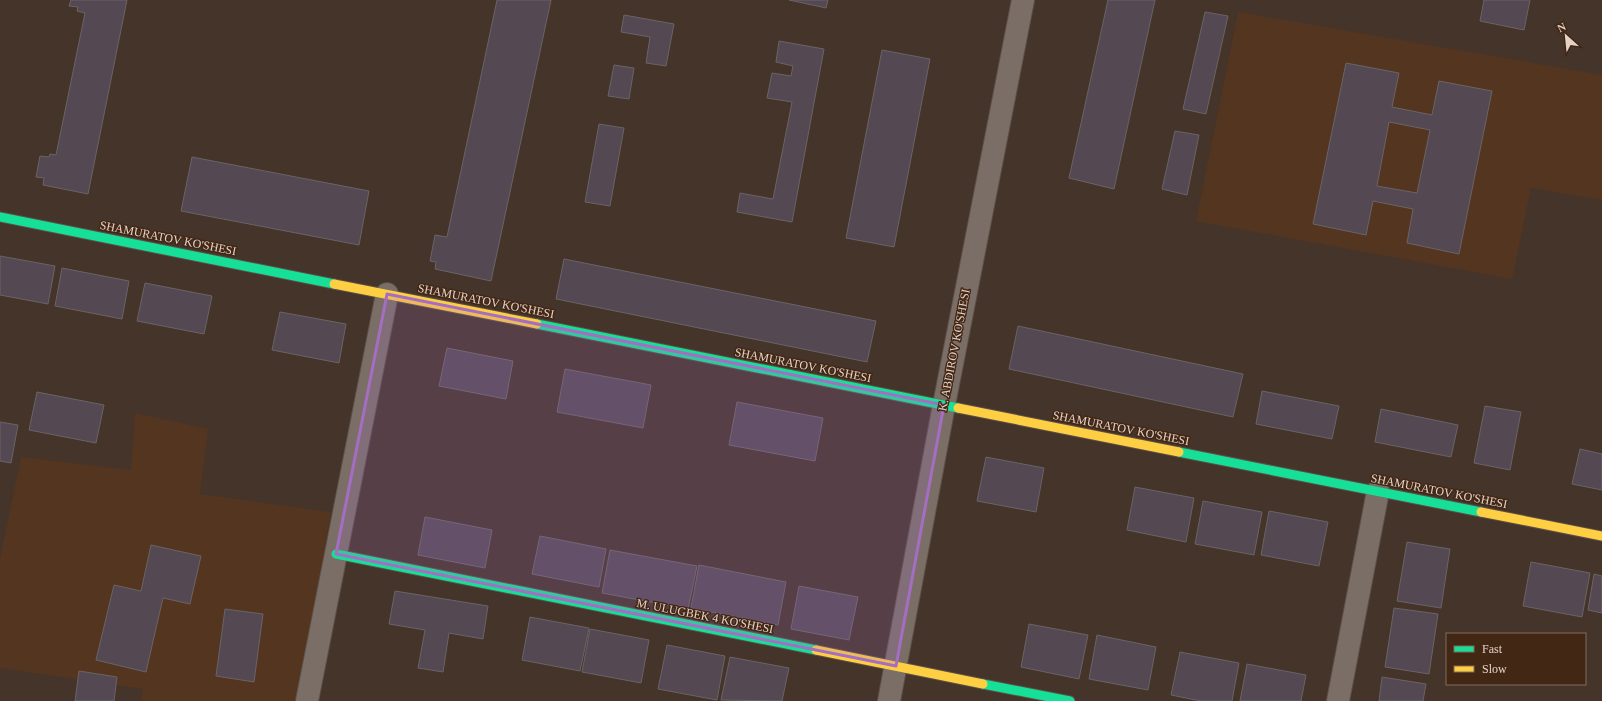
<svg xmlns="http://www.w3.org/2000/svg" width="1602" height="701" font-family="'Times New Roman',serif">
  <style>
    .built { fill: #543520 }
    .building { fill: #544953; stroke: #6b6365; fill-rule: evenodd }
    .lines { fill: none; stroke-linecap: round; stroke-linejoin: round }
    .street-casing { stroke: #5d5047; stroke-width: 24 }
    .fast-casing { stroke: #5d5047; stroke-width: 11 }
    .slow-casing { stroke: #5d5047; stroke-width: 11 }
    .street { stroke: #7a6e66; stroke-width: 22 }
    .fast { stroke: #16e098; stroke-width: 9 }
    .slow { stroke: #ffcf43; stroke-width: 9 }
    .marked { fill: #a56ec2; fill-opacity: 0.2; stroke: #a56ec2; stroke-width: 3; stroke-linejoin: round }
    .labels { text-anchor: middle; stroke-width: 3; stroke-linejoin: round; paint-order: stroke }
    .street-label { font-size: 12px; fill: #e4d2c7; stroke: #432715 }
  </style>
  <rect width="100%" height="100%" fill="#44342a"/>
  <g class="built">
    <polygon points="1238,12 1602,75 1602,200 1531,188 1512,279 1196,221"/>
    <polygon points="135,413 208,429 200,494 331,512 296,701 141,701 143,689 0,668 0,559 21,457 131,470"/>
  </g>
  <g class="building">
    <polygon points="71,0 127,0 88,194 43,185 44,178 36,177 40,156 49,157 50,154 56,155 85,13 77,11 78,7 69,6"/>
    <polygon points="497,0 551,0 491,281 435,269 436,262 430,261 435,235 447,237"/>
    <polygon points="789,0 828,0 826,8"/>
    <polygon points="1108,0 1155,0 1114,189 1069,178"/>
    <polygon points="1484,0 1530,0 1524,30 1480,21"/>
    <polygon points="1205,12 1228,16 1206,114 1183,109"/>
    <polygon points="624,15 674,24 666,66 646,63 650,37 621,32"/>
    <polygon points="779,41 824,49 792,222 737,212 740,193 773,199 792,102 767,98 772,73 791,76 793,66 776,62"/>
    <polygon points="882,50 930,59 894,247 846,238"/>
    <path d="M1346,63L1399,73L1392,107L1432,115L1439,81L1492,91L1459,254L1407,243L1413,209L1373,201L1366,235L1313,224ZM1389,122L1430,130L1417,193L1377,186Z"/>
    <polygon points="614,65 634,68 629,99 608,96"/>
    <polygon points="599,124 624,128 610,206 585,202"/>
    <polygon points="1175,131 1199,135 1187,195 1162,189"/>
    <polygon points="192,157 369,191 359,245 181,211"/>
    <polygon points="0,256 55,266 48,304 0,295"/>
    <polygon points="564,259 876,321 867,362 556,299"/>
    <polygon points="62,268 129,281 122,319 55,306"/>
    <polygon points="145,283 212,296 204,334 137,321"/>
    <polygon points="280,312 346,324 339,363 272,350"/>
    <polygon points="1018,326 1243,374 1233,417 1009,369"/>
    <polygon points="447,348 513,361 506,399 439,386"/>
    <polygon points="565,369 651,385 643,428 557,412"/>
    <polygon points="1262,391 1339,406 1332,439 1256,424"/>
    <polygon points="37,392 104,405 96,443 29,430"/>
    <polygon points="737,402 823,418 815,461 729,445"/>
    <polygon points="1485,406 1521,412 1510,470 1474,463"/>
    <polygon points="1381,409 1458,425 1451,457 1375,442"/>
    <polygon points="0,422 18,425 11,463 0,461"/>
    <polygon points="1580,449 1602,454 1602,490 1572,484"/>
    <polygon points="986,457 1044,468 1036,512 977,501"/>
    <polygon points="1135,487 1194,498 1186,542 1127,530"/>
    <polygon points="1203,501 1262,512 1254,555 1195,544"/>
    <polygon points="1269,511 1328,522 1319,566 1261,555"/>
    <polygon points="425,517 492,530 485,568 418,555"/>
    <polygon points="540,536 606,549 599,587 532,574"/>
    <polygon points="1407,542 1450,549 1441,608 1397,601"/>
    <polygon points="151,545 201,556 190,604 163,598 146,672 96,660 114,585 141,591"/>
    <polygon points="610,550 697,566 688,609 602,593"/>
    <polygon points="1531,562 1590,573 1582,617 1523,606"/>
    <polygon points="699,565 786,582 778,625 691,608"/>
    <polygon points="1594,574 1602,576 1602,613 1588,610"/>
    <polygon points="799,586 858,597 849,640 791,629"/>
    <polygon points="395,591 488,606 483,639 449,633 443,672 418,668 425,630 389,624"/>
    <polygon points="1394,608 1438,614 1429,674 1385,667"/>
    <polygon points="225,609 263,614 254,682 216,676"/>
    <polygon points="530,617 589,628 580,671 522,660"/>
    <polygon points="1029,624 1088,635 1079,679 1021,667"/>
    <polygon points="590,629 649,640 641,683 582,672"/>
    <polygon points="1097,635 1156,647 1148,690 1089,679"/>
    <polygon points="667,645 725,656 717,700 658,689"/>
    <polygon points="1180,652 1239,663 1232,701 1201,701 1171,695"/>
    <polygon points="730,657 789,668 782,701 721,700"/>
    <polygon points="1247,664 1306,675 1301,701 1240,701"/>
    <polygon points="79,671 117,677 114,701 75,701"/>
    <polygon points="1382,677 1426,684 1423,701 1379,701"/>
  </g>
  <g class="lines">
    <defs>
      <g id="street">
        <polyline points="307,701 387,294"/>
        <polyline points="889,701 944,405 1023,0"/>
        <polyline points="1338,701 1378,491"/>
      </g>
      <g id="fast">
        <polyline points="0,217 334,284"/>
        <polyline points="537,324 958,408"/>
        <polyline points="1179,452 1481,512"/>
        <polyline points="336,554 816,650"/>
        <polyline points="983,684 1070,701"/>
      </g>
      <g id="slow">
        <polyline points="334,284 537,324"/>
        <polyline points="958,408 1179,452"/>
        <polyline points="1481,512 1602,536"/>
        <polyline points="816,650 983,684"/>
      </g>
    </defs>
    <use href="#street" class="street-casing"/>
    <use href="#fast" class="fast-casing"/>
    <use href="#slow" class="slow-casing"/>
    <use href="#street" class="street"/>
    <use href="#fast" class="fast"/>
    <use href="#slow" class="slow"/>
  </g>
  <path class="marked" d="M387,294L944,405L896,666L336,554Z"/>
  <g class="labels">
    <g class="street-label">
      <text transform="translate(168 238) rotate(11)" y="4">SHAMURATOV KO'SHESI</text>
      <text transform="translate(486 301) rotate(11)" y="4">SHAMURATOV KO'SHESI</text>
      <text transform="translate(954 350) rotate(-79)" y="4">K. ABDIROV KO'SHESI</text>
      <text transform="translate(803 365) rotate(11)" y="4">SHAMURATOV KO'SHESI</text>
      <text transform="translate(1121 428) rotate(11)" y="4">SHAMURATOV KO'SHESI</text>
      <text transform="translate(1439 491) rotate(11)" y="4">SHAMURATOV KO'SHESI</text>
      <text transform="translate(705 616) rotate(11)" y="4">M. ULUGBEK 4 KO'SHESI</text>
    </g>
  </g>
  <rect x="1446" y="633" width="140" height="52" fill="#432715" stroke="#836b5c"/>
  <rect x="1454" y="646" width="20" height="6" fill="#16e098" stroke="#836b5c"/>
  <text x="1482" y="653" font-size="12" fill="#e4d2c7">Fast</text>
  <rect x="1454" y="666" width="20" height="6" fill="#ffcf43" stroke="#836b5c"/>
  <text x="1482" y="673" font-size="12" fill="#e4d2c7">Slow</text>
  <g transform="translate(1566 36) rotate(333)" stroke="#432715" stroke-width="3" paint-order="stroke">
  <path d="M0-3L7 15L0 10L-7 15Z" fill="#e4d2c7"/>
  <text y="-6" font-size="11" font-weight="bold" text-anchor="middle" fill="#e4d2c7">N</text>
  </g>
</svg>
